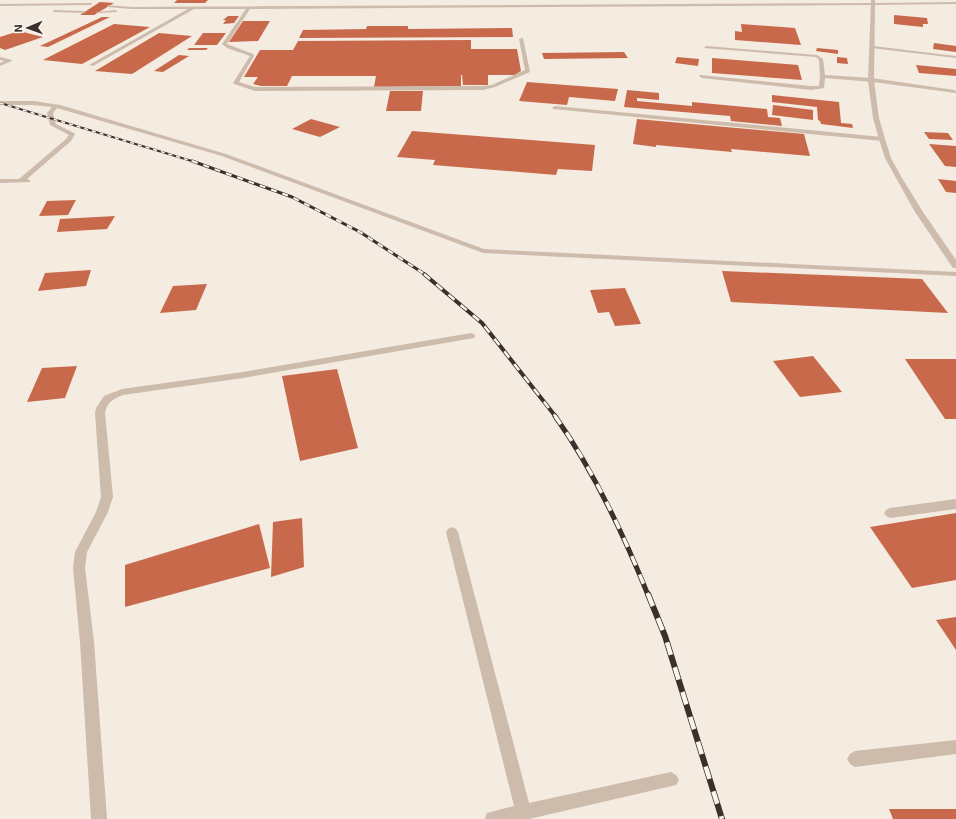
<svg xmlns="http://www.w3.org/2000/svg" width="956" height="819" font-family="'Exo 2',sans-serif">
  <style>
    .building { fill: #c8694b }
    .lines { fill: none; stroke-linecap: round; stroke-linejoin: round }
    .service { fill: #cdbbac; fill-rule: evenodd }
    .minor { fill: #cdbbac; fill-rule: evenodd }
    .rail-far4-casing { stroke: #3b302b; stroke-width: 2 }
    .rail-far3-casing { stroke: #3b302b; stroke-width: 3 }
    .rail-far2-casing { stroke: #3b302b; stroke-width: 4 }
    .rail-far1-casing { stroke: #3b302b; stroke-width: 5 }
    .rail-casing { stroke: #3b302b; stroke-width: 6 }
    .rail-far4 { stroke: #fbf5ee; stroke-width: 1.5; stroke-dasharray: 4; stroke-linecap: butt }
    .rail-far3 { stroke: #fbf5ee; stroke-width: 2; stroke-dasharray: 6; stroke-linecap: butt }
    .rail-far2 { stroke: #fbf5ee; stroke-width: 2.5; stroke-dasharray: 8; stroke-linecap: butt }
    .rail-far1 { stroke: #fbf5ee; stroke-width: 3.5; stroke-dasharray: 10; stroke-linecap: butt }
    .rail { stroke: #fbf5ee; stroke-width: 4.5; stroke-dasharray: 13; stroke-linecap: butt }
  </style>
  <rect width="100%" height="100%" fill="#f4ebe1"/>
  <g class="building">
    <polygon points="177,0 208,0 205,3 174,3"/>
    <polygon points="100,2 114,3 94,15 80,15"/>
    <polygon points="894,15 927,18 928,24 923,24 923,27 894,24"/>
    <polygon points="228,16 239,16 234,23 223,24 226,20 223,20"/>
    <polygon points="102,17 110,17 48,47 40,46"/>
    <polygon points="243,21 270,21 258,41 229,42"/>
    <polygon points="114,24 150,27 82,64 43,60"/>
    <polygon points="741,24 795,28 801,45 735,40 735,31 742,32"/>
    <polygon points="367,26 408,26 408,29 512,28 513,37 299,38 303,30 366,29"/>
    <polygon points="19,31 43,37 5,50 0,48 0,37"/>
    <polygon points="159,33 192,36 132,74 95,71"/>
    <polygon points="203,33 226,33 217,45 194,45"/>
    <polygon points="471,40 471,49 517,49 521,71 515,75 488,75 488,85 463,85 462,75 461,75 461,86 374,87 376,76 292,76 287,86 261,86 253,84 258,77 244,77 260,50 293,50 298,41"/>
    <polygon points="934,43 956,46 956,52 933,49"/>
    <polygon points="189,48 208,48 206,50 187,50"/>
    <polygon points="817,48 838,50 838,54 816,51"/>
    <polygon points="624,52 628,58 544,59 542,53"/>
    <polygon points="179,55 189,56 163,72 154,71"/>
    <polygon points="677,57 699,59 698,66 675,63"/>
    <polygon points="837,57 847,58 848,64 837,63"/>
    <polygon points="712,58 798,65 802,80 712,73"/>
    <polygon points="916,65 956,69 956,76 919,73"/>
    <polygon points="527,82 618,89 615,101 569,97 567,105 519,101"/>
    <polygon points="627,90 659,93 659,100 637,98 637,101 692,106 692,102 767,109 768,117 780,118 782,126 731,121 730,116 624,107"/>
    <polygon points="390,91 423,91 421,111 386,111"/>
    <polygon points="772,95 839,102 841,123 852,124 853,128 821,124 820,121 818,120 817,107 772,102"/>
    <polygon points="773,105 813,110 813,120 772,115"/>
    <polygon points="311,119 340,127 320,137 292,129"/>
    <polygon points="637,119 804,134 810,156 731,149 732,152 656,145 656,147 633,144"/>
    <polygon points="412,131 595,145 592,171 558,169 556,175 433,165 435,160 397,157"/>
    <polygon points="924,132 948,133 953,140 929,139"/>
    <polygon points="929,144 956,146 956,167 945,166"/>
    <polygon points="938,179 956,181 956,193 946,192"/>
    <polygon points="76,200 68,215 39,216 47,201"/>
    <polygon points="115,216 107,229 57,232 60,219"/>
    <polygon points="91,270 86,286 38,291 45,273"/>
    <polygon points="722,271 922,279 948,313 731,302"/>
    <polygon points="207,284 196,310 160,313 173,286"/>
    <polygon points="625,288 641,324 615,326 609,312 598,313 590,290"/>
    <polygon points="813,356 842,392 800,397 773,361"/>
    <polygon points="905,359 956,359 956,419 945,419"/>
    <polygon points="77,366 65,398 27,402 42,368"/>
    <polygon points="337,369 358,448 300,461 282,376"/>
    <polygon points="956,513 956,580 912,588 870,527"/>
    <polygon points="302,518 304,567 271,577 273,522"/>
    <polygon points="259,524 270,568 125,607 125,565"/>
    <polygon points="956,617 956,650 936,620"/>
    <polygon points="889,809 956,809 956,819 893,819"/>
  </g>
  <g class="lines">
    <g class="service">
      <polygon points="92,3 91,5 0,6 0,4"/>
      <polygon points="873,3 874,5 250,9 227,44 253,54 254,56 239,82 255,87 483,86 492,85 525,70 519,39 523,38 530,72 495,87 483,90 255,91 234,84 233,83 250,56 227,48 222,44 246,9 194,9 93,66 89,65 188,9 132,9 107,7 108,5 132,7"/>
      <polygon points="54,10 84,11 86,12 84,13 53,12"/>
      <polygon points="116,10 117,12 98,13 96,12"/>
      <polygon points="706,46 817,55 823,59 825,75 872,78 954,90 956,91 956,93 873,82 825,78 824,88 811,90 702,78 699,76 700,75 811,86 819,86 820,76 819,60 816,57 704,48"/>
      <polygon points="873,46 956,56 956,58 871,48"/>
      <polygon points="0,57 12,60 12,61 0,66 0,63 5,61 0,60"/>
      <polygon points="0,101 33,101 60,105 226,154 484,249 956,272 956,276 483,253 222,156 57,108 53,113 56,124 74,133 75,134 71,141 27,179 30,180 30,182 0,183 0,179 19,179 66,139 69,135 50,125 47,113 52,107 33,105 0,105"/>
      <polygon points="555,106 882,137 885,139 882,141 553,109 552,108"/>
      <polygon points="956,499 956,509 890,518 886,516 884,513 886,510 890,508"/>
      <polygon points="956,740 956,754 855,767 850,764 847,759 850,754 855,751"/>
    </g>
    <g class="minor">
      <polygon points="871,0 875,0 875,3 956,2 956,4 875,5 874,81 879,118 885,139 891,158 902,178 923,212 956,260 956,268 953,268 915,212 896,178 885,158 879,139 873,118 868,81"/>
      <path d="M471,333L474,334L475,336L474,338L243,378L123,395C113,399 107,402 105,413L113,497L108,512L87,552L85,568L94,642L107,819H91L80,642L73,568L75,552L96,512L101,497L95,413L96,408L104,396L122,389L243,372Z"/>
      <polygon points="452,527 456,529 458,532 529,803 671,772 676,775 679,780 676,785 529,819 485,819 487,813 514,806 446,532 448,529"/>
    </g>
    <defs>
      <polyline id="rail-far4" points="0,103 195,162"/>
      <polyline id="rail-far3" points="192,161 292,197 360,232 426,275"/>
      <polyline id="rail-far2" points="424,274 482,323 556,417"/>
      <path id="rail-far1" d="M555,416C594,471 623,533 648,595"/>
      <polyline id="rail" points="648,594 665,636 722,819"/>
    </defs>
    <use href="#rail-far4" class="rail-far4-casing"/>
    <use href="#rail-far3" class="rail-far3-casing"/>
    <use href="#rail-far2" class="rail-far2-casing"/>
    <use href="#rail-far1" class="rail-far1-casing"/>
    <use href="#rail" class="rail-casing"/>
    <use href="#rail-far4" class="rail-far4"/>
    <use href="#rail-far3" class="rail-far3"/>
    <use href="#rail-far2" class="rail-far2"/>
    <use href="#rail-far1" class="rail-far1"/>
    <use href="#rail" class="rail"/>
  </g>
  <g transform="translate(28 28) rotate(268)" stroke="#fbf5ee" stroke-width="3" paint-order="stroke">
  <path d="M0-3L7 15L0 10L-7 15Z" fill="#3b302b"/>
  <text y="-6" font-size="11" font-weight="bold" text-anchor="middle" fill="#3b302b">N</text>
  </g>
</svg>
